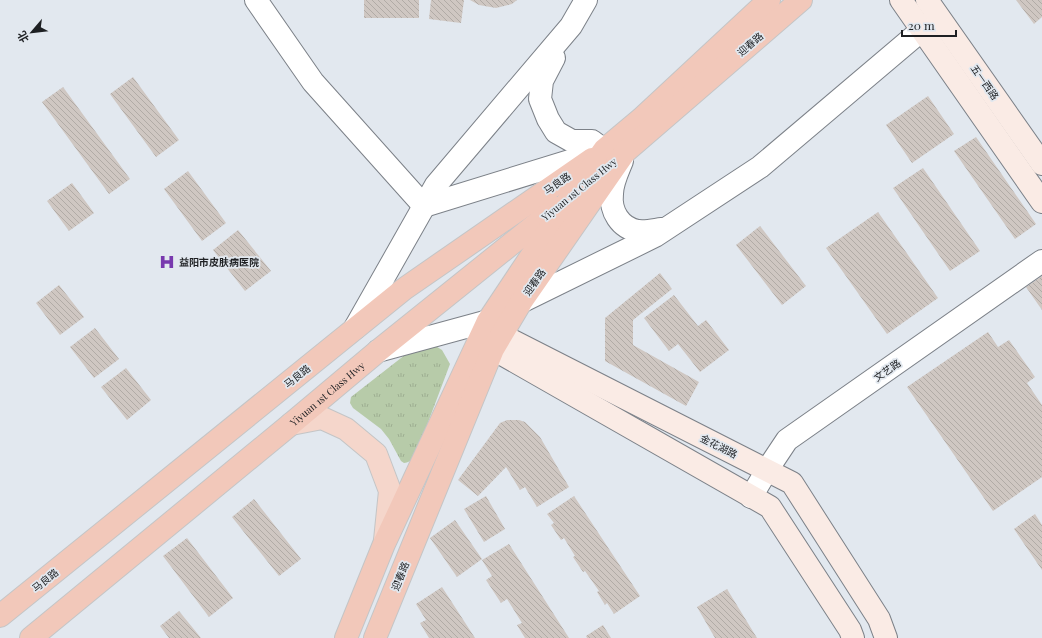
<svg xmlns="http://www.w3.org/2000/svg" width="1042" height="638" font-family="'Playfair Display','Noto Sans SC',serif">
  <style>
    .grass { fill: url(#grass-tufts) }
    .building { fill: url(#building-back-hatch) }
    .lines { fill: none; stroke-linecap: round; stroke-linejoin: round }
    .tertiary-casing { stroke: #7c8188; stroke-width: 24 }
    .secondary-casing { stroke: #7c8188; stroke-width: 24 }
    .primary-casing { stroke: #c4c5c6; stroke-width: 24 }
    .trunk-casing { stroke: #c4c5c6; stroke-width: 24 }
    .tertiary { stroke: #fff; stroke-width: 22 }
    .secondary { stroke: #faebe5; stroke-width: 22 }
    .primary { stroke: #f5d6cb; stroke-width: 22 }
    .trunk { stroke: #f2c8ba; stroke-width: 22 }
    .labels { text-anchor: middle; stroke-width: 3.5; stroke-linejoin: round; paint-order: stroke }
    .street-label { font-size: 10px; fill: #1e2023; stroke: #e2e8ef }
    .poi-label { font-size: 10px; font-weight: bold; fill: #1e2023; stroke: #e2e8ef; text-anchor: start }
  </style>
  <defs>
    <pattern id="grass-tufts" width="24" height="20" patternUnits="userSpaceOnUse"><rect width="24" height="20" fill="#b7cba9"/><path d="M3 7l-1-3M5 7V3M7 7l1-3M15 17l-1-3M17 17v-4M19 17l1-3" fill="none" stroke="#9dae91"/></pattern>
    <pattern id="building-back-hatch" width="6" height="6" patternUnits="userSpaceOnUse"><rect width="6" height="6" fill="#cfc7c2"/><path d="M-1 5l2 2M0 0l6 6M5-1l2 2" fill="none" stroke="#b1aba6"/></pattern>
  </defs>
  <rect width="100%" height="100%" fill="#e2e8ef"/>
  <path class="grass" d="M434,345L442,350L450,364L418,449C415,456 412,462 404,463L401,461L389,439L381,429L353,408L350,403L351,397L410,351Z"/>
  <g class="building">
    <rect x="364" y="0" width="55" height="18"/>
    <polygon points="431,0 464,0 461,23 429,19"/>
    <polygon points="470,0 517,0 512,4 496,8 479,5"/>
    <polygon points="1016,0 1042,0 1042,17 1034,24"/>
    <polygon points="133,77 179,140 156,157 110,94"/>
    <polygon points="63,87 130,179 109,194 42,102"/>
    <polygon points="928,96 954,134 912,163 886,125"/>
    <polygon points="976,137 1036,224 1015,239 954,151"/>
    <polygon points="923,168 980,251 950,271 893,188"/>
    <polygon points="188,171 226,223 202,241 164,189"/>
    <polygon points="72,183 94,213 69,231 47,201"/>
    <polygon points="878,212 938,298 887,334 826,248"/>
    <polygon points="760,226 806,286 782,305 736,245"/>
    <polygon points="238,230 271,271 245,291 213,250"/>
    <polygon points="660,273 672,289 633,320 633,345 699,382 686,406 605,361 605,318"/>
    <polygon points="1042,276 1042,310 1026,287"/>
    <polygon points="59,285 84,317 60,335 36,303"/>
    <polygon points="674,295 698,326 706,320 729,350 700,372 678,344 669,351 644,318"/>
    <polygon points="95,328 119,359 94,378 70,347"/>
    <polygon points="988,332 998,347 1009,340 1035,377 1027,383 1042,405 1042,477 993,511 907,387"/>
    <polygon points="126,368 151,400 127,420 101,387"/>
    <polygon points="507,420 519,420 525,422 540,437 569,487 537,507 525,487 520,490 506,467 478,496 458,480 500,423"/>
    <polygon points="486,496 505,529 484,542 464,509"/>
    <polygon points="574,496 640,596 614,614 607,603 605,605 597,592 599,591 585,571 583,572 573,557 575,556 564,538 561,540 551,525 554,523 547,514"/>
    <polygon points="254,499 301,559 279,576 232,517"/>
    <polygon points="1035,514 1042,525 1042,570 1014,529"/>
    <polygon points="455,520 482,559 457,577 430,538"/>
    <polygon points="187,538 233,598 209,617 163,556"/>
    <polygon points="509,544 569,638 525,638 517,625 522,623 507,599 501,603 486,580 492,576 482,560"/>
    <polygon points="442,587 475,638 429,638 420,623 426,620 416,604"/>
    <polygon points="727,589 757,638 715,638 697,607"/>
    <polygon points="179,611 201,638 169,638 160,626"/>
    <polygon points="603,625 611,638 587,638 586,636"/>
  </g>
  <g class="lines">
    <defs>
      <g id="tertiary">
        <polyline points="256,0 313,82 424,206 599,152"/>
        <polyline points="554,58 542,81 540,99 548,119 556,132 572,141 592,141 604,150"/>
        <path d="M622,161C618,171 612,183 612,194C610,211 620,228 638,231C646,232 654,230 662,229"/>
        <polyline points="355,328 436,185 571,26 586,0"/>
        <polyline points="378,351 488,321 521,302 655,236 760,167 936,18"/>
        <polyline points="751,497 767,470 787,440 1042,261"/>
      </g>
      <g id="secondary">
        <polyline points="901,0 1042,202"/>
        <polyline points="927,0 1042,164"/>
        <polyline points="488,321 501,335 792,483 879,619 886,638"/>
        <polyline points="490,330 493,349 770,507 850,630 853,638"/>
      </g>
      <polyline id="primary" points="291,424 322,418 346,429 376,454 390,491 385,540"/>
      <g id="trunk">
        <polyline points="0,616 404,289 592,159"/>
        <path id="s1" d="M31,638L291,424L378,351L556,208"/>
        <polyline points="346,638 384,544 488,321 572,195 604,150 641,119 769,0"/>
        <polyline points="375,638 493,349 521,302 625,152 801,0"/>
      </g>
    </defs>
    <use href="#tertiary" class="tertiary-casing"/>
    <use href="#secondary" class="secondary-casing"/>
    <use href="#primary" class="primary-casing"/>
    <use href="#trunk" class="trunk-casing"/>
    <use href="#tertiary" class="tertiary"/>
    <use href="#secondary" class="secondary"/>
    <use href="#primary" class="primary"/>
    <use href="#trunk" class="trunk"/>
  </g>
  <defs>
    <symbol id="hospital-bare" viewBox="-9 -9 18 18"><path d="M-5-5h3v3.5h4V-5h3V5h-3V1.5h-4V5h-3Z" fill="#7839ae" stroke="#e2e8ef" stroke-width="2.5" paint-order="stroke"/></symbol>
  </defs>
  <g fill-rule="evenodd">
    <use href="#hospital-bare" x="156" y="251" width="22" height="22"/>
  </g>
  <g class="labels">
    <g class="street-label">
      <text transform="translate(750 44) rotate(-41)" y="4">迎春路</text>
      <text transform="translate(985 82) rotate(55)" y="4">五一西路</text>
      <text transform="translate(557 183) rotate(-35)" y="4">马良路</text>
      <text transform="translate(579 189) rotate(-39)" y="4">Yiyuan 1st Class Hwy</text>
      <text transform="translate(534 282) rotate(-55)" y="4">迎春路</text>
      <text transform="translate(887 370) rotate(-35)" y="4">文艺路</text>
      <text transform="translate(297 376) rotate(-39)" y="4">马良路</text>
      <text dy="4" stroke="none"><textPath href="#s1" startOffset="384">Yiyuan 1st Class Hwy</textPath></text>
      <text transform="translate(719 446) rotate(27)" y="4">金花湖路</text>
      <text transform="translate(400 576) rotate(-68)" y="4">迎春路</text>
      <text transform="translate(45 580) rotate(-39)" y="4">马良路</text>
    </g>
    <g class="poi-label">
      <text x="179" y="266">益阳市皮肤病医院</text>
    </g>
  </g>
  <g transform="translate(32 32) rotate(242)" stroke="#e2e8ef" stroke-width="3" paint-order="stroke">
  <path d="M0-3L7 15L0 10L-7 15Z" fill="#1e2023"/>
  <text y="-6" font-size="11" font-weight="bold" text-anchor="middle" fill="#1e2023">北</text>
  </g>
  <path d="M902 30v6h54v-6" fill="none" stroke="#1e2023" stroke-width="2"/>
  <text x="908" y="30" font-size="12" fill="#1e2023" stroke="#e2e8ef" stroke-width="3" paint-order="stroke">20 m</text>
</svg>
